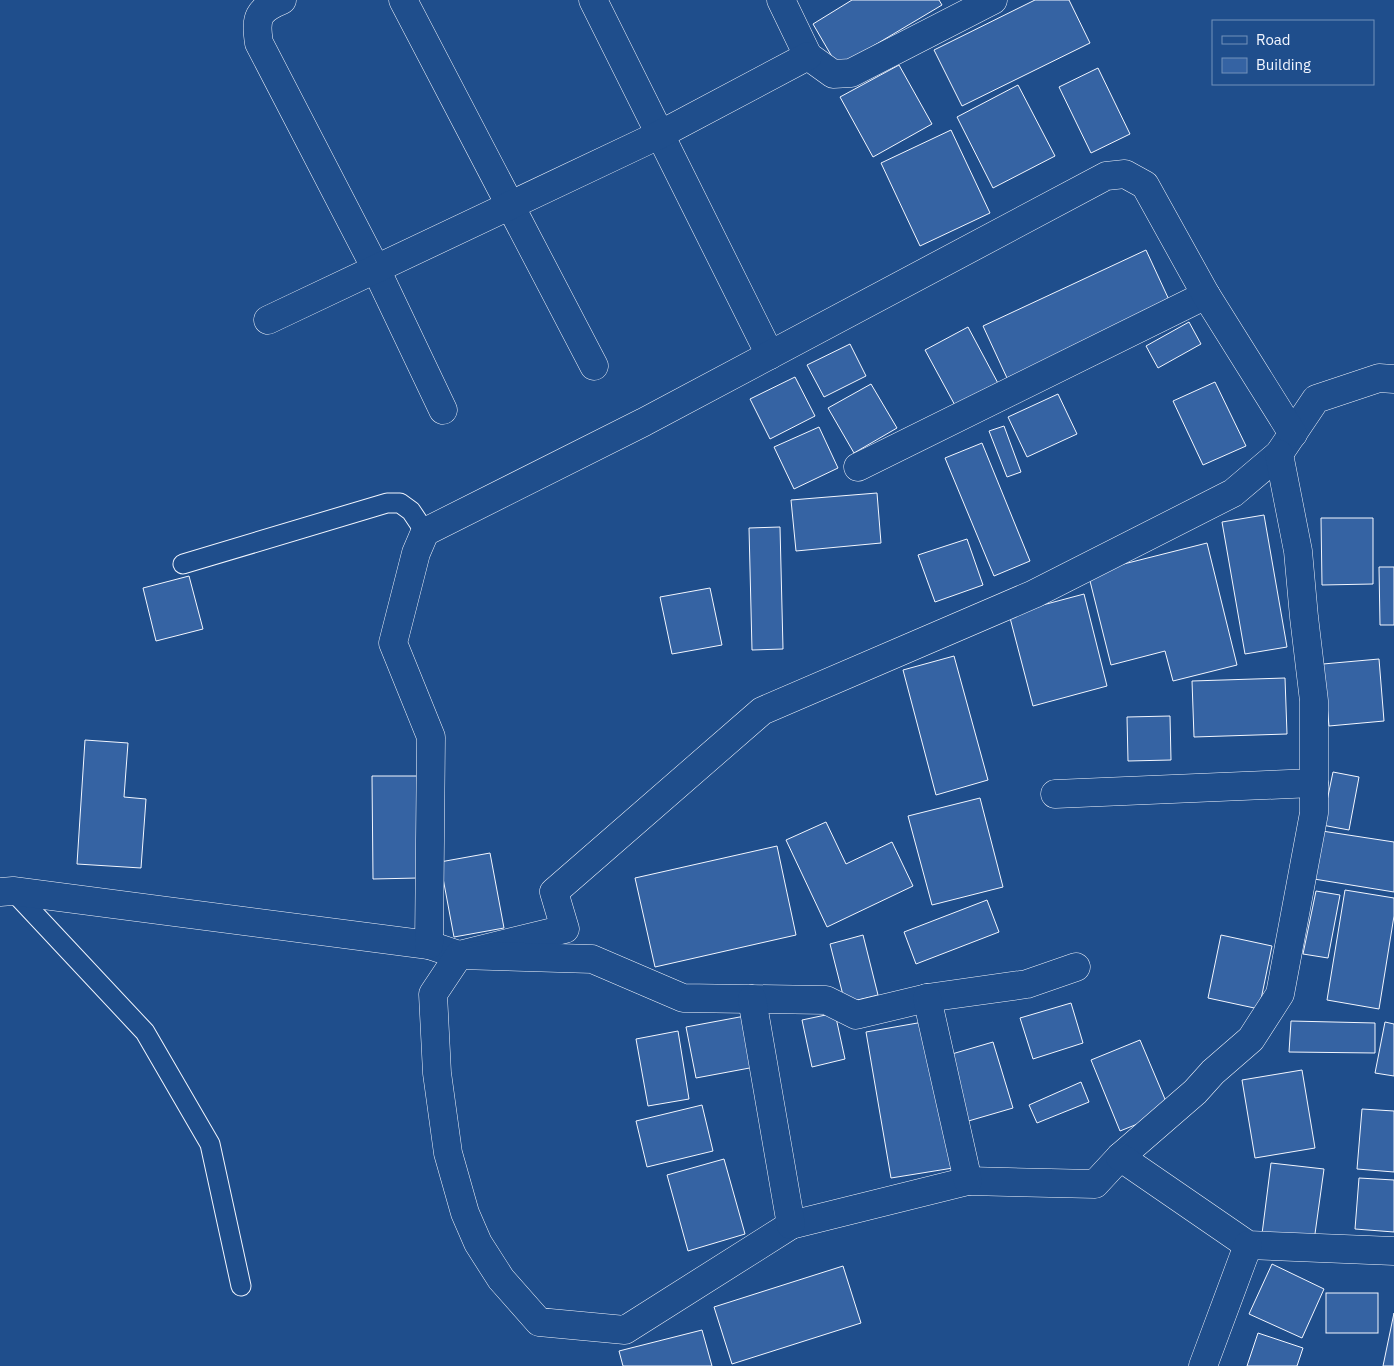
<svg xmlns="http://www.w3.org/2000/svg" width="1394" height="1366" font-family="'IBM Plex Sans',sans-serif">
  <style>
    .building { fill: #3563a3; stroke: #f2f6ff }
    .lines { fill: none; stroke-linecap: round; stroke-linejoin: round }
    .lane-casing { stroke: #f2f6ff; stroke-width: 21 }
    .street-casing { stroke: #f2f6ff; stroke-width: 29 }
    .lane { stroke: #1f4e8c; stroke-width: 19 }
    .street { stroke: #1f4e8c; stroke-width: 28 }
  </style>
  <rect width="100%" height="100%" fill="#1f4e8c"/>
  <g class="building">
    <polygon points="852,0 939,0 942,5 838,67 813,24"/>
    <polygon points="1035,0 1069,0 1090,43 962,106 934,50"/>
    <polygon points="899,65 932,124 873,157 840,97"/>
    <polygon points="1098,68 1130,134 1091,153 1059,87"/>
    <polygon points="1018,85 1055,156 993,188 957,117"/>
    <polygon points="951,130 990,213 920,246 881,163"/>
    <polygon points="1146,250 1170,302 1007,378 983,326"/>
    <polygon points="1189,322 1201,344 1158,368 1146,346"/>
    <polygon points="968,327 1000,387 957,409 925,350"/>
    <polygon points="850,344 866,376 824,397 807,365"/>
    <polygon points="795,377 815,416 770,439 750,399"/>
    <polygon points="1215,382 1246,446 1203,465 1173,401"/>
    <polygon points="871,384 897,428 854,453 828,408"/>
    <polygon points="1058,394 1077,434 1027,457 1008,417"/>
    <polygon points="1004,426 1021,472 1007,477 989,431"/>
    <polygon points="819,427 838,468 794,489 774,447"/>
    <polygon points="982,443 1030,561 994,576 945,458"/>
    <polygon points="877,493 881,543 796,551 791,500"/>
    <polygon points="1264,515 1287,647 1245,654 1222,522"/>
    <polygon points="1321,518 1373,518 1373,584 1322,585"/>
    <polygon points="780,527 783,649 752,650 749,528"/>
    <polygon points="967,539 983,585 935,602 918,555"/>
    <polygon points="1207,543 1237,665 1173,681 1165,651 1111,665 1088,573"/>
    <polygon points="1379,567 1394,567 1394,625 1380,625"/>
    <polygon points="189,576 203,629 156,641 143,588"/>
    <polygon points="710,588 722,645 672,654 660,597"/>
    <polygon points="1084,594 1107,686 1033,706 1009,614"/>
    <polygon points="954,656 988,780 936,795 903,670"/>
    <polygon points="1379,659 1384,721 1329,726 1323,664"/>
    <polygon points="1285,678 1287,734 1194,737 1192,681"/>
    <polygon points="1170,716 1171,760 1128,761 1127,717"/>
    <polygon points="85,740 128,743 124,797 146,799 141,868 77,864"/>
    <polygon points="1333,772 1359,777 1349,830 1322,825"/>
    <polygon points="372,776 417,776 418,878 373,879"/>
    <polygon points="980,798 1003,887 932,905 908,816"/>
    <polygon points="826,822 846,864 892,842 913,886 827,927 786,840"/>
    <polygon points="1322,831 1394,842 1394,892 1314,879"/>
    <polygon points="777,846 796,935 655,967 635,878"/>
    <polygon points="490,853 504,928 454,937 440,862"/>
    <polygon points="1345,890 1394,898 1394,916 1379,1009 1327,1000"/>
    <polygon points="1316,891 1340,895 1328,958 1303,954"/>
    <polygon points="987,900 999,932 916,964 904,932"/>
    <polygon points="863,935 878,995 845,1003 830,944"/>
    <polygon points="1221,935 1272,946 1259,1009 1208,998"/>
    <polygon points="1071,1003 1083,1043 1033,1059 1020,1018"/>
    <polygon points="835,1013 845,1059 812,1067 802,1020"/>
    <polygon points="745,1016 755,1067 696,1078 686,1027"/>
    <polygon points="929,1021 953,1168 891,1178 866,1032"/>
    <polygon points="1291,1021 1375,1023 1375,1053 1289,1052"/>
    <polygon points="1385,1022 1394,1024 1394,1076 1375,1073"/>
    <polygon points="678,1031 689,1099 648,1106 636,1039"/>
    <polygon points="1140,1040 1170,1111 1120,1131 1091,1060"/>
    <polygon points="993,1042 1013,1108 965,1122 945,1056"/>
    <polygon points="1302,1070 1315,1148 1255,1158 1242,1080"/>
    <polygon points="1081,1082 1089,1102 1037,1123 1029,1105"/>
    <polygon points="702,1105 713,1151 647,1167 636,1121"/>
    <polygon points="1362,1109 1394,1111 1394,1172 1357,1169"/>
    <polygon points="724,1159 745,1234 688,1251 667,1175"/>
    <polygon points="1271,1163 1324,1169 1314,1241 1262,1234"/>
    <polygon points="1359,1178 1394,1180 1394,1232 1355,1229"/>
    <polygon points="1272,1264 1324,1289 1302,1338 1249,1314"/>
    <polygon points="843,1266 861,1323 732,1364 714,1307"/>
    <rect x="1326" y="1293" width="52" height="40"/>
    <polygon points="1394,1313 1394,1366 1383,1366"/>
    <polygon points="702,1330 712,1366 623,1366 619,1351"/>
    <polygon points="1258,1333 1303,1348 1297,1366 1247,1366"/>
  </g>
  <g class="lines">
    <defs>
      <g id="lane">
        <polyline points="183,564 387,503 400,503 411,511 425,532"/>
        <polyline points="13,891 145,1032 210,1144 241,1286"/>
      </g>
      <g id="street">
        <path d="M282,0C258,10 255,17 259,43L376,269L443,410"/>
        <polyline points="403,0 594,366"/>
        <polyline points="593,0 770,355"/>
        <polyline points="781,0 808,56 833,74 851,73 993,0"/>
        <polyline points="268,320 661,134 808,56"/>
        <polyline points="858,467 1206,295"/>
        <polyline points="1055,794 1314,783"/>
        <polyline points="0,892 13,891 429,945 459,955 565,929 554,892 762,711 1034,594 1233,493 1279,454 1316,399 1379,378 1394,379"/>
        <polyline points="429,945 431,737 393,643 416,553 425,532 644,422 1106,176 1125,174 1145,185 1206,295 1293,434"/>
        <polyline points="1076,967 1027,984 927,998 856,1015 826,1000 683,998 592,959 459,955 433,994 437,1073 448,1153 465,1213 478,1243 501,1279 539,1322 625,1330 791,1225 968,1181 1095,1184 1120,1157 1195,1092 1213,1072 1251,1039 1280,994 1314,813 1314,701 1304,617 1298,551 1279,454"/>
        <polyline points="927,998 968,1181"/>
        <polyline points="752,999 791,1225"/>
        <polyline points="1120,1157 1248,1245 1394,1251"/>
        <polyline points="1203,1366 1248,1245"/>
      </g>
    </defs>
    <use href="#lane" class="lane-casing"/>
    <use href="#street" class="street-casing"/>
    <use href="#lane" class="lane"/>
    <use href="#street" class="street"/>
  </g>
  <rect x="1212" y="20" width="162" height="65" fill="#1f4e8c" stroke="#7391ba"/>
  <rect x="1222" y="36" width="25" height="8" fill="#1f4e8c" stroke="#7391ba"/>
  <text x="1256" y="45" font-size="15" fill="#f2f6ff">Road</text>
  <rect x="1222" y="58" width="25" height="15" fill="#3563a3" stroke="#7391ba"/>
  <text x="1256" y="70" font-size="15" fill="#f2f6ff">Building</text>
</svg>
